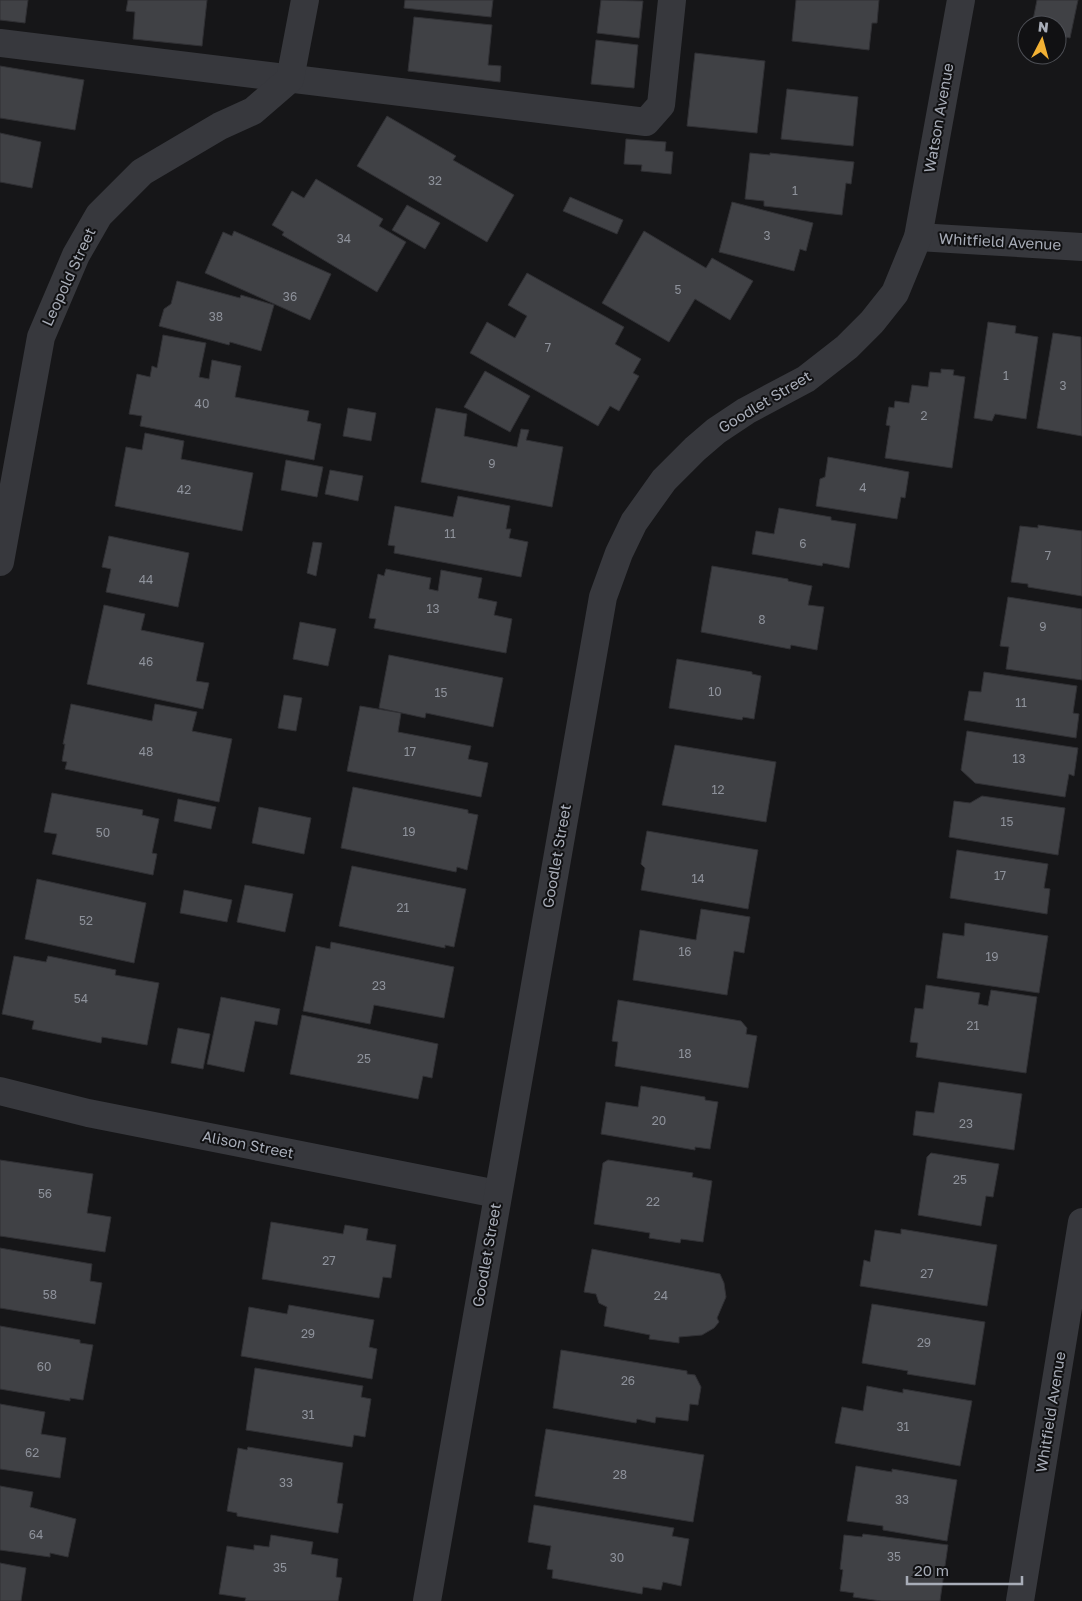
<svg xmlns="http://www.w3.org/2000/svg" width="1082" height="1601" font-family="'Golos Text',sans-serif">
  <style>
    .building { fill: #404145; stroke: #303034 }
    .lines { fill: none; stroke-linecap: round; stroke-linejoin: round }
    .minor { stroke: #37383d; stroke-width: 28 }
    .labels { text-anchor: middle; stroke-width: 4; stroke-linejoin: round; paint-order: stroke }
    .number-label { font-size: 12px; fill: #8e929b }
    .street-label { font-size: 15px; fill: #a8adb8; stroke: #111113 }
  </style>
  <rect width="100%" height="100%" fill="#161618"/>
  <g class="building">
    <polygon points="0,0 28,0 25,23 0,20"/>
    <polygon points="128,0 207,0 202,46 133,39 135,12 126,11"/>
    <polygon points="405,0 493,0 491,17 404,8"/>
    <polygon points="601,0 643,1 639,38 597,33"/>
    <polygon points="796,0 879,0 877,23 872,23 869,50 792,41"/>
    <polygon points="1037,0 1078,0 1070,38 1057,35 1057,25 1032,25"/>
    <polygon points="414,17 492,25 488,65 501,66 500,82 408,71"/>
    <polygon points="596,40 638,45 634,88 591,84"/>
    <polygon points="695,53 765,61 757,133 687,126"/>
    <polygon points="0,66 84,80 75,130 0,118"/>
    <polygon points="787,89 858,97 853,146 781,139"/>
    <polygon points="387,116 456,156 453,160 514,195 487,242 357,166"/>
    <polygon points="0,133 41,142 32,188 0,182"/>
    <polygon points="626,139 666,142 665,151 673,152 671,174 641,171 642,165 624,164"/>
    <polygon points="750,153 770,155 770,153 854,162 851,184 846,183 842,215 764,206 764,201 745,199"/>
    <polygon points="316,179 383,219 379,226 406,242 377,292 282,235 284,232 272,225 292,191 304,198"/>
    <polygon points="570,197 623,220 617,234 563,211"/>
    <polygon points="732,202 813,223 806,251 800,249 794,271 719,252"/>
    <polygon points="407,205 440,223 425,249 392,230"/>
    <polygon points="234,231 331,274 310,320 205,273 223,232 232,236"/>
    <polygon points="644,231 706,268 712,258 753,281 730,320 695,299 669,342 602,303"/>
    <polygon points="527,273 624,327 615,344 641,359 633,373 639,376 619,411 610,406 598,426 470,353 487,322 515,338 527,316 508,305"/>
    <polygon points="177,281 240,298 241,295 274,305 261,351 230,342 229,345 159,326 164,309 171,304"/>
    <polygon points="988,322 1016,326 1015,333 1038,337 1026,419 995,414 992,421 974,418"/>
    <polygon points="1053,333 1081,337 1082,436 1037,428"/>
    <polygon points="163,335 206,343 199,377 209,379 212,360 241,366 235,397 309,411 307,421 321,424 314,460 140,426 142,416 129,414 137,374 150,377 152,366 157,368"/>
    <polygon points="941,369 954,370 953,375 965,377 952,468 885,458 890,426 886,425 889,407 894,408 895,401 909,403 912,385 928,387 930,372 941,373"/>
    <polygon points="485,371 530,396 510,432 464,407"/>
    <polygon points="348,408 376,413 371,441 343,436"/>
    <polygon points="436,408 467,414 464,436 517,447 521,429 529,430 526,440 563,447 552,507 421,482"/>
    <polygon points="145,433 184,441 181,459 253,473 242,531 115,506 126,447 142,450"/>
    <polygon points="828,457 909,472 905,498 901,497 897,519 816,506 820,479 825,477"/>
    <polygon points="286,460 323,467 317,497 281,490"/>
    <polygon points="330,470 363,476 358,501 325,494"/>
    <polygon points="458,496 510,506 506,529 511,529 509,538 528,542 521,577 394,553 395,546 388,545 395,506 453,517"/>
    <polygon points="779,508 831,517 831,520 856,524 849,568 823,563 822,566 752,554 756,531 774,534"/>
    <polygon points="1038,525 1082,531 1082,596 1028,587 1028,584 1011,582 1020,526 1038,528"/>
    <polygon points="109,536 189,553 178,607 106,592 111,569 102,567"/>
    <polygon points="313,542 322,543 316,576 307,573"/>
    <polygon points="712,566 788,579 788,581 812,586 808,605 824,607 817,650 791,645 790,649 701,632"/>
    <polygon points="386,569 431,578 429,589 438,591 441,570 482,578 478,598 497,602 494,615 512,619 506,653 374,628 376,619 369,618 378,574 384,576"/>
    <polygon points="1008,597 1082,609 1082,680 1006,669 1009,647 1000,646"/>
    <polygon points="104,605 145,614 141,630 204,643 196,681 209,683 203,709 87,684"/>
    <polygon points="300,622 336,629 328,666 293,659"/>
    <polygon points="389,655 503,678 493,727 426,713 425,718 379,708"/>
    <polygon points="677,659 752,672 752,674 761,676 754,719 743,717 742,720 669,708"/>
    <polygon points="984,672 1077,686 1073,713 1079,714 1076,738 964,720 969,691 981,692"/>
    <polygon points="284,695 302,698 296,731 278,728"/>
    <polygon points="71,704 152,721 155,704 197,712 192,731 232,739 219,802 65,769 67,762 62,761 65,744 63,744"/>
    <polygon points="360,706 401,713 398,732 471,746 468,759 488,763 481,797 347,771"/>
    <polygon points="967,731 1078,748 1074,776 1069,774 1065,797 975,783 961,770"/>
    <polygon points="675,745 776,762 766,822 662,805"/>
    <polygon points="353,787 468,810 468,813 478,815 467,870 457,867 456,872 341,848"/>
    <polygon points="52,793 143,810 142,815 159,819 152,853 157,854 153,875 52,854 57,834 44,832"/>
    <polygon points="982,796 1065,808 1058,855 949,837 954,801 970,803"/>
    <polygon points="178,799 216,807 211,829 174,821"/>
    <polygon points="259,807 311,818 304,854 252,843"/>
    <polygon points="647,831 758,850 748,909 641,890 645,868 641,864"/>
    <polygon points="957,850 1048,864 1044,888 1050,889 1047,914 950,898"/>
    <polygon points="352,866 466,889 454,947 445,945 445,948 339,926"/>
    <polygon points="37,879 146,903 134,963 25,939"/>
    <polygon points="245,885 293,894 285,932 237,922"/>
    <polygon points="184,890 232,900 227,922 180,913"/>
    <polygon points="701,909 750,917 744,953 734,951 727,995 633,980 640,930 696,940"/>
    <polygon points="965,923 1048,936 1039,993 937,978 943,933 964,936"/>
    <polygon points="331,942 454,967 444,1018 374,1005 370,1024 303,1011 316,946 330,949"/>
    <polygon points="14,956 46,962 48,956 116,970 115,975 159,983 147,1045 102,1037 101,1043 32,1029 34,1021 2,1014"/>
    <polygon points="926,985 980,993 978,1004 988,1006 991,990 1037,997 1026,1073 916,1057 918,1043 910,1042 915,1008 923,1009"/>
    <polygon points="221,997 280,1009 277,1025 255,1021 244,1072 207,1064"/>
    <polygon points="618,1000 741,1021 747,1028 746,1034 757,1036 748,1088 615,1066 618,1042 612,1041"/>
    <polygon points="302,1015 438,1044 432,1078 423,1076 418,1099 290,1074"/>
    <polygon points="178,1028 210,1034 203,1069 171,1063"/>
    <polygon points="939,1082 1022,1094 1014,1150 913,1135 916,1111 934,1113"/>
    <polygon points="641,1086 705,1097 705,1100 718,1102 710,1149 695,1147 695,1150 601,1134 606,1102 638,1107"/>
    <polygon points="931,1153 999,1164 993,1197 986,1196 981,1226 918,1215 927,1157"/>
    <polygon points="0,1160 93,1174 87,1213 111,1217 105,1252 0,1236"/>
    <polygon points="608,1160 693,1173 692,1177 712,1181 703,1242 681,1239 680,1243 649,1238 650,1233 594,1224 603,1163"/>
    <polygon points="271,1222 343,1234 345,1225 368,1229 366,1240 396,1245 391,1278 383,1277 379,1298 262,1279"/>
    <polygon points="901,1229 997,1245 987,1306 860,1286 864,1260 870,1262 875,1230 901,1234"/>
    <polygon points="0,1248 92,1264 90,1281 102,1283 95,1324 0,1308"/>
    <polygon points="592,1249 720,1274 724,1283 726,1297 717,1318 719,1322 714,1328 702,1335 679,1337 679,1343 649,1339 650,1335 604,1326 607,1307 599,1303 596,1294 584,1292"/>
    <polygon points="872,1304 985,1322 975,1385 907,1374 908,1371 862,1363"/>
    <polygon points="289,1305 374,1320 369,1347 377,1349 372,1379 241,1356 249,1307 287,1314"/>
    <polygon points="0,1326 80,1340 80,1343 93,1345 83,1400 70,1398 70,1401 0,1389"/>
    <polygon points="561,1350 687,1371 687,1374 695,1375 701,1387 698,1405 690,1404 688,1421 656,1417 655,1423 637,1419 636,1423 553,1408"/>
    <polygon points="255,1368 363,1386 361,1397 371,1399 365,1437 354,1435 352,1447 246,1430"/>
    <polygon points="867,1386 903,1393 903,1389 972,1401 960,1466 835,1443 842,1407 863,1411"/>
    <polygon points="0,1404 45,1412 41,1434 66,1438 60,1478 0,1469"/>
    <polygon points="546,1429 704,1455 693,1522 535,1496"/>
    <polygon points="248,1447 343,1463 337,1503 343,1504 338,1533 237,1516 237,1513 227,1511 238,1448 247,1450"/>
    <polygon points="856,1466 892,1472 892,1469 957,1480 947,1541 883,1530 883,1526 847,1521"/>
    <polygon points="0,1486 33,1492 30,1507 76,1519 68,1557 50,1553 50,1557 0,1550"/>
    <polygon points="534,1505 674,1528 672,1536 689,1539 681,1586 663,1582 661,1590 643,1587 642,1594 552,1578 553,1570 547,1569 551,1546 528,1542"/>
    <polygon points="863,1534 948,1545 940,1601 881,1601 853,1597 854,1593 840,1591 843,1570 840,1569 844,1535 862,1537"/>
    <polygon points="271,1535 313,1542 311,1554 338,1559 336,1577 342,1578 338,1601 245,1601 246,1598 219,1594 227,1546 254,1550 254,1545 269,1547"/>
    <polygon points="0,1563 26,1568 21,1601 0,1601"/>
  </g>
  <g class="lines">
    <g class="minor">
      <polyline points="0,43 646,122 661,105 672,0"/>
      <polyline points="918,237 1082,247"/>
      <polyline points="0,562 41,337 76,255 99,215 142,172 220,126 253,111 290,79 305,0"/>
      <polyline points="0,1091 88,1113 497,1194"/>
      <polyline points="427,1601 603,597 619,553 634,522 664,480 695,449 716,431 746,411 806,379 847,347 872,322 895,293 918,237 961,0"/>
      <polyline points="1020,1601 1082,1222"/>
    </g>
  </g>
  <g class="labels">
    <g class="number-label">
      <text x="435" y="185">32</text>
      <text x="795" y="195">1</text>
      <text x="767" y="240">3</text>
      <text x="344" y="243">34</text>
      <text x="678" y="294">5</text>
      <text x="290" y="301">36</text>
      <text x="216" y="321">38</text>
      <text x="548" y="352">7</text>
      <text x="1006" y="380">1</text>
      <text x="1063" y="390">3</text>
      <text x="202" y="408">40</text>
      <text x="924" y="420">2</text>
      <text x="492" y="468">9</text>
      <text x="863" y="492">4</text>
      <text x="184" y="494">42</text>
      <text x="450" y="538">11</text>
      <text x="803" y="548">6</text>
      <text x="1048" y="560">7</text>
      <text x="146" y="584">44</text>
      <text x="433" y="613">13</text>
      <text x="762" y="624">8</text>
      <text x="1043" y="631">9</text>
      <text x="146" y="666">46</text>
      <text x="715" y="696">10</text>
      <text x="441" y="697">15</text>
      <text x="1021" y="707">11</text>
      <text x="146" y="756">48</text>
      <text x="410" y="756">17</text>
      <text x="1019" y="763">13</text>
      <text x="718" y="794">12</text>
      <text x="1007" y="826">15</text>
      <text x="409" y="836">19</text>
      <text x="103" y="837">50</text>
      <text x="1000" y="880">17</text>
      <text x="698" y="883">14</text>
      <text x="403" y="912">21</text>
      <text x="86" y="925">52</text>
      <text x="685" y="956">16</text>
      <text x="992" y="961">19</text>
      <text x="379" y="990">23</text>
      <text x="81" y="1003">54</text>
      <text x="973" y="1030">21</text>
      <text x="685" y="1058">18</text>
      <text x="364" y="1063">25</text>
      <text x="659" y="1125">20</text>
      <text x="966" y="1128">23</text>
      <text x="960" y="1184">25</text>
      <text x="45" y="1198">56</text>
      <text x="653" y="1206">22</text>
      <text x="329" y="1265">27</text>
      <text x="927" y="1278">27</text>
      <text x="50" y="1299">58</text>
      <text x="661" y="1300">24</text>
      <text x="308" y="1338">29</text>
      <text x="924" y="1347">29</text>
      <text x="44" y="1371">60</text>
      <text x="628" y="1385">26</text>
      <text x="308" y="1419">31</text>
      <text x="903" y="1431">31</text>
      <text x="32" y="1457">62</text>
      <text x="620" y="1479">28</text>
      <text x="286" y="1487">33</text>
      <text x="902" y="1504">33</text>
      <text x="36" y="1539">64</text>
      <text x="894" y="1561">35</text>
      <text x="617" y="1562">30</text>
      <text x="280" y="1572">35</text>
    </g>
    <g class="street-label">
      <text transform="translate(939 118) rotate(-80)" y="5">Watson Avenue</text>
      <text transform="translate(1000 242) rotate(3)" y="5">Whitfield Avenue</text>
      <text transform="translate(69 277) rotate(-65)" y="5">Leopold Street</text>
      <text transform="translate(765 402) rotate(-31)" y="5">Goodlet Street</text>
      <text transform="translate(557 856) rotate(-80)" y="5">Goodlet Street</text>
      <text transform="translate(248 1145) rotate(11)" y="5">Alison Street</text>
      <text transform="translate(487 1255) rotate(-80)" y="5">Goodlet Street</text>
      <text transform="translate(1051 1412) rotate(-81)" y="5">Whitfield Avenue</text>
    </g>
  </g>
  <g transform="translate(1042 40) rotate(6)"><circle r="24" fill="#111113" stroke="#4d4f55"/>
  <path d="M0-4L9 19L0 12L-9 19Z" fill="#f2b134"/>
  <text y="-8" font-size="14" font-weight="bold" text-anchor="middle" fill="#a8adb8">N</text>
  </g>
  <path d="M907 1576v8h115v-8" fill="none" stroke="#a8adb8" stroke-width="2.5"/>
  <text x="914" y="1576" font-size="15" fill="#a8adb8" stroke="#111113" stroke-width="4" paint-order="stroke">20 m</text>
</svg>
